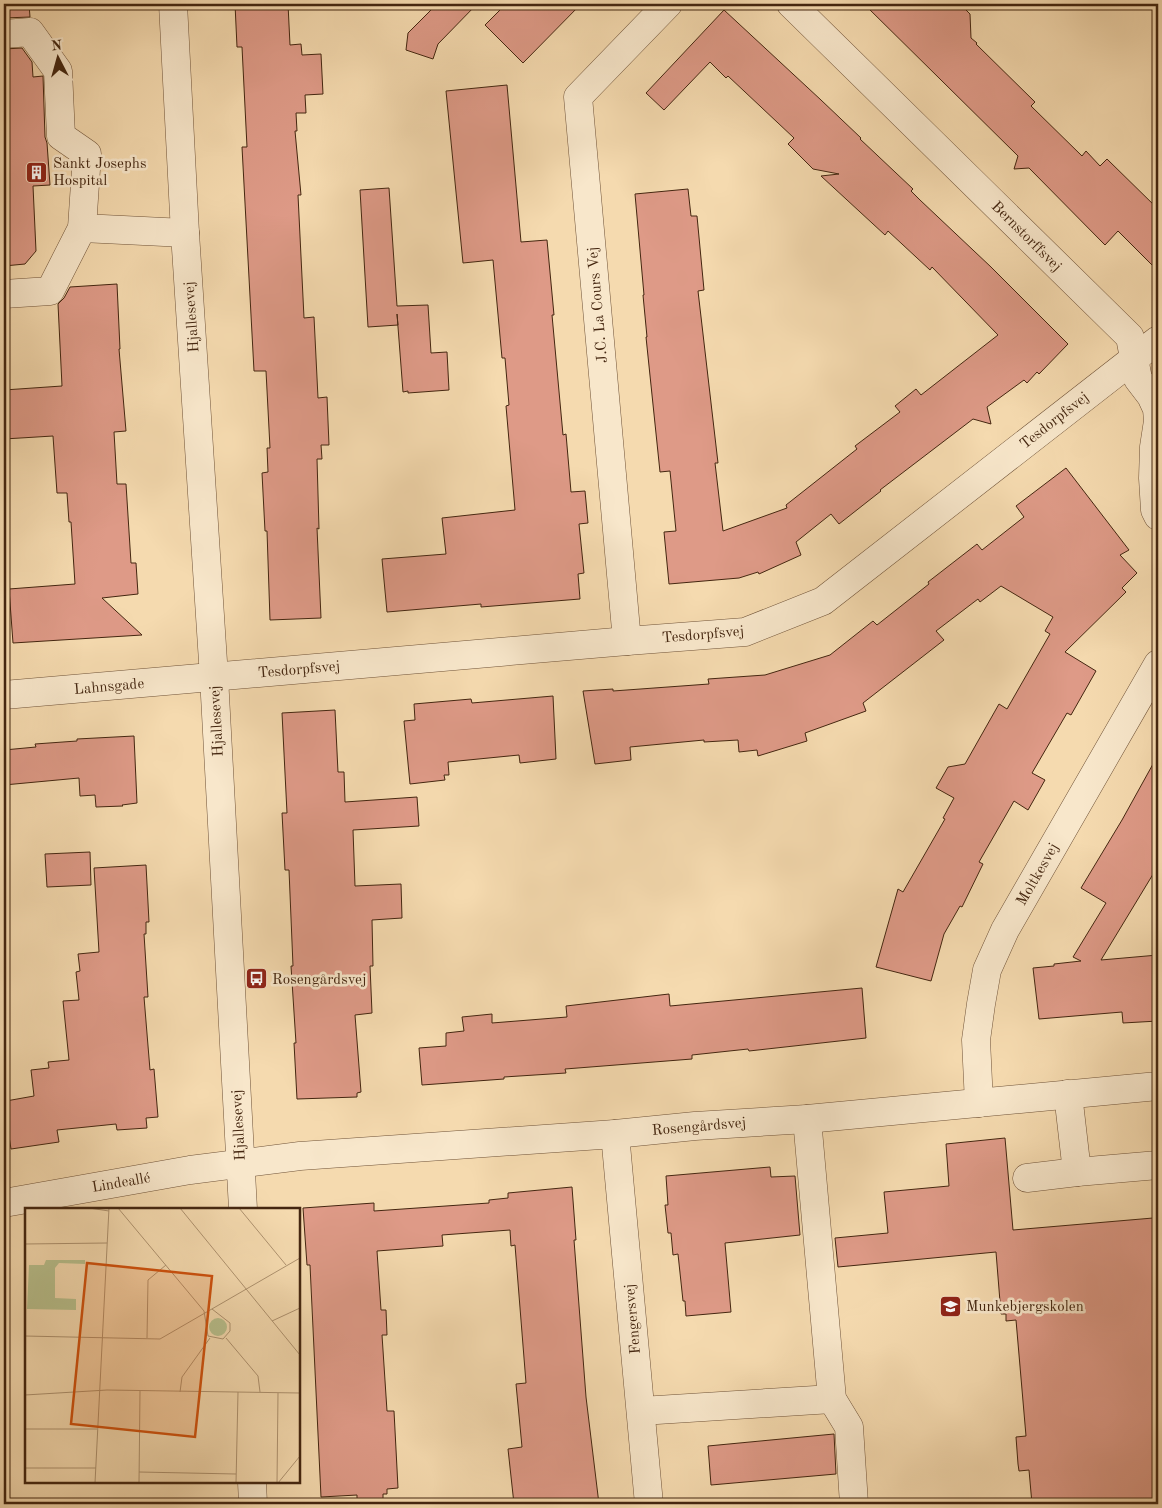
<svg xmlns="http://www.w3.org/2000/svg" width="1162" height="1508" font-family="'Old Standard TT',serif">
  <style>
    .building { fill: #de9a87; stroke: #442610 }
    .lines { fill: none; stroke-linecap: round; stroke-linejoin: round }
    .minor-casing { stroke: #705338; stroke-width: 29 }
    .minor { stroke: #f8e7cb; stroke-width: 28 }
    .labels { text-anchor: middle; stroke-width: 5; stroke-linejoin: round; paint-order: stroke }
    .poi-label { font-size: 15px; fill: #442610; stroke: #f8e7cb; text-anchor: start }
    .street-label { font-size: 15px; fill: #442610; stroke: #f8e7cb }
    .inset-road { fill: none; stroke: #ae926f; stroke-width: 1 }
    .view { fill: #cf510d; fill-opacity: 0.15; stroke: #cf510d; stroke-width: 2.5 }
    .inset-edge { fill: none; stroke: #442610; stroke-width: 2.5 }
  </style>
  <rect width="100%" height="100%" fill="#f5daaf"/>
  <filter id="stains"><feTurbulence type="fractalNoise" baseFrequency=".004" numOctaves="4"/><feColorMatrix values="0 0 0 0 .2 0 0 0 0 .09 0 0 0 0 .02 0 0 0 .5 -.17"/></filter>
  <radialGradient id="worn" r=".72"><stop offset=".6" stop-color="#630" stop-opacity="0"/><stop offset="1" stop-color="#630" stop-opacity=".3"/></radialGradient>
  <g class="building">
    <polygon points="4,4 29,4 30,17 4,18"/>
    <polygon points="235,4 288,4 290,45 301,44 302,55 321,54 323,94 305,95 306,113 296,113 297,131 295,131 301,195 298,195 304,318 314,317 318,398 327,397 329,445 321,445 322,459 317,459 319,529 317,528 321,618 270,620 267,531 265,531 262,473 268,472 267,448 270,448 266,371 254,371 242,147 247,147 242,47 237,47"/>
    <polygon points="437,4 477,4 438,44 433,59 406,50 408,33"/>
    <polygon points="506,4 581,4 523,63 485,25"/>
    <polygon points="864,4 960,4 970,14 971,38 977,43 976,44 1035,102 1031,106 1082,156 1086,151 1100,166 1107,159 1158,209 1158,271 1118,231 1105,245 1029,168 1014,169 1018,156"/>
    <polygon points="724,10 821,100 861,138 860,139 913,189 911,191 920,200 991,267 1068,344 1039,374 1037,372 1027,383 1024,380 987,407 991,424 973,419 880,490 881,491 839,524 831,514 796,542 801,555 759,574 758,572 739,578 669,584 664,532 676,531 670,471 660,472 646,337 647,337 643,295 644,295 635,194 688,189 691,216 697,216 704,290 698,291 718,463 715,463 723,531 787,508 786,505 857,449 855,446 900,412 895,406 916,389 921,395 998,335 932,267 930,270 888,231 885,235 821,176 839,174 813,169 788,144 794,138 728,76 726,78 710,62 664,110 646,93"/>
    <polygon points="22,48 32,62 33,77 43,76 45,137 47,143 50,185 33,186 36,251 25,264 4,266 4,49"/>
    <polygon points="507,85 521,242 547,240 554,315 552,315 563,435 566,434 571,492 585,491 588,523 579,524 584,573 578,574 580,599 481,607 481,604 387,612 382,559 446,554 442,518 515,510 506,406 509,405 505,358 502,358 493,260 463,263 446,91"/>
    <polygon points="389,188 397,306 428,305 431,353 447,352 449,390 408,393 408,391 403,392 397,314 398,325 368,327 360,190"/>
    <polygon points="117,284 120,349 119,349 126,431 114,432 117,484 126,484 131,563 136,563 138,594 102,598 142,635 13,643 9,589 75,584 71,522 69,522 67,493 57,493 53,436 4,439 4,390 62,386 58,304 64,298 70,287"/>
    <polygon points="1066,468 1129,550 1120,555 1137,573 1122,588 1126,592 1065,652 1096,671 1071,715 1067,713 1032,773 1045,780 1028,810 1014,801 979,862 983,864 962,907 960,906 944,934 931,981 876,967 898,889 903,892 945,819 943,818 954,798 936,788 948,767 965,764 999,704 1007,709 1050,634 1045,631 1053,617 1001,586 980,602 978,599 936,631 944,640 863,703 866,711 805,733 807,741 758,756 757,750 739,752 738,740 704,742 704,740 630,747 631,760 595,764 583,691 613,689 613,691 709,684 708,679 765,675 830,655 873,621 877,625 929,584 928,582 977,544 982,550 1024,517 1016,506"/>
    <polygon points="553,696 556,759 520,763 519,755 448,762 449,775 444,775 445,780 410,784 404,721 415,720 414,704 471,699 472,703"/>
    <polygon points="335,710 338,772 344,772 345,802 417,797 419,826 353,830 355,886 401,884 402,918 372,920 373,966 370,966 372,1013 355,1015 361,1092 357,1093 357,1097 297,1099 294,1043 296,1043 291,966 293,966 289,870 285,870 282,813 287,813 282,713"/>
    <polygon points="134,736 137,803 122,805 123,806 96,807 95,795 80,796 79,778 4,785 4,750 36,747 35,744 77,741 77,739"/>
    <polygon points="1158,755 1158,866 1101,960 1158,955 1158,1021 1123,1023 1122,1012 1039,1019 1033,968 1054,966 1054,964 1081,961 1073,957 1106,903 1081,888 1122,820"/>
    <polygon points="90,852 91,885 47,887 45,854"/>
    <polygon points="146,865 149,922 146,922 146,934 144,934 148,997 144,997 150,1070 154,1069 158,1117 146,1118 147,1128 117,1130 116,1124 57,1130 59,1142 11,1149 5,1111 7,1111 6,1101 34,1096 31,1070 49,1068 48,1062 69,1060 63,1001 79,1000 76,972 80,971 78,954 99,952 94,868"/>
    <polygon points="862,988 866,1038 749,1051 748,1049 692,1055 692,1059 565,1069 566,1073 504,1077 504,1079 422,1085 419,1048 446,1046 446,1033 464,1031 462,1017 492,1014 492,1023 567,1017 566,1006 669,994 670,1006"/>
    <polygon points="1005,1138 1013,1230 1153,1218 1158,1275 1158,1504 1032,1504 1029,1470 1019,1471 1018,1464 1016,1437 1026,1436 1016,1320 1006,1321 1006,1314 1001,1314 996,1252 838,1267 835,1238 888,1233 884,1192 949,1186 946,1144"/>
    <polygon points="770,1167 771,1177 795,1176 800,1235 725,1243 731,1312 686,1316 685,1301 683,1301 678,1254 673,1255 671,1233 668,1233 665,1205 668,1205 666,1176"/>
    <polygon points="572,1187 576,1240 574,1240 586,1397 599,1504 514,1504 508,1449 522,1447 516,1384 526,1383 515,1245 511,1246 510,1230 442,1235 443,1246 377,1251 381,1310 386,1310 387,1335 382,1335 387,1411 394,1411 398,1488 387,1489 387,1494 383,1494 383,1504 357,1504 357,1495 321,1497 310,1265 307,1265 303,1208 374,1203 374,1211 489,1203 489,1200 508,1198 508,1193"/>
    <polygon points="834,1434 836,1474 711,1485 708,1446"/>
  </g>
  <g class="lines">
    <defs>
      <g id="minor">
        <polyline points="173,4 185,233 214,677 243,1209"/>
        <polyline points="791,4 1130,337 1138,379 1151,396 1157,409 1158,421 1154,447 1153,478 1155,510 1158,516"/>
        <polyline points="4,34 30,32 58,71 61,136 87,154 82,228 50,291 4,294"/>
        <polyline points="82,228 185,233"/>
        <polyline points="627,641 578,97 668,4"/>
        <polyline points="4,695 627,641 745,632 823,601 1158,340"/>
        <polyline points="1068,1094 1077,1172 1158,1165"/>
        <polyline points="979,1103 976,1040 981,1004 987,970 1005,930 1158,664"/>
        <polyline points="807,1119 832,1399 849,1427 854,1504"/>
        <polyline points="615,1134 649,1504"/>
        <polyline points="1027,1178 1077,1172"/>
        <polyline points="4,1203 190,1170 300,1156 615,1134 695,1126 807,1119 1158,1086"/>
        <polyline points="641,1411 832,1399"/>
        <polyline points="252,1482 253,1504"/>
      </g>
    </defs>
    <use href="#minor" class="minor-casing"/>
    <use href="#minor" class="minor"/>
  </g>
  <defs>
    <symbol id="building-square" viewBox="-11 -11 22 22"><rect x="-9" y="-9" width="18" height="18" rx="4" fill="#8f2418" stroke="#f8e7cb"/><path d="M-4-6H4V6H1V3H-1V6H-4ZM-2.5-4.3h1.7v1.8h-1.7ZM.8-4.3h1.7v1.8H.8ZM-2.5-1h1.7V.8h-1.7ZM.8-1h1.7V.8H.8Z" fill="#fff"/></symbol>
    <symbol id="bus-square" viewBox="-11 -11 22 22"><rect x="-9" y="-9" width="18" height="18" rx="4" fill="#8f2418" stroke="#f8e7cb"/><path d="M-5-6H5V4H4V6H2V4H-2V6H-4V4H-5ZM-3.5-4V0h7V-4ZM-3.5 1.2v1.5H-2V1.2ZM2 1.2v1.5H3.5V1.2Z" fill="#fff"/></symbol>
    <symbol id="school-square" viewBox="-11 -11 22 22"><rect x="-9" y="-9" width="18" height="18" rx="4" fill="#8f2418" stroke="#f8e7cb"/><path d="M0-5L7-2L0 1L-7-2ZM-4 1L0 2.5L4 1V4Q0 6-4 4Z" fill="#fff"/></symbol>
  </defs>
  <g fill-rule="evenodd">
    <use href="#building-square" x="24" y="160" width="25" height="25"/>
    <use href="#bus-square" x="244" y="966" width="25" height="25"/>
    <use href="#school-square" x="938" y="1294" width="25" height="25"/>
  </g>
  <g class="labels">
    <g class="poi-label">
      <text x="53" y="168">Sankt Josephs<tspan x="53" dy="17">Hospital</tspan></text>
      <text x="272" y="984">Rosengårdsvej</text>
      <text x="966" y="1311">Munkebjergskolen</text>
    </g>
    <g class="street-label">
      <text transform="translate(1027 236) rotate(45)" y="5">Bernstorffsvej</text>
      <text transform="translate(597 305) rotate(-95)" y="5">J.C. La Cours Vej</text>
      <text transform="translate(191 317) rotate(-94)" y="5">Hjallesevej</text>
      <text transform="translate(1054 420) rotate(-38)" y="5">Tesdorpfsvej</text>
      <text transform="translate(703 634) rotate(-5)" y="5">Tesdorpfsvej</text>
      <text transform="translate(299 669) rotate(-5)" y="5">Tesdorpfsvej</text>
      <text transform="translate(109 686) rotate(-5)" y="5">Lahnsgade</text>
      <text transform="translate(216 721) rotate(-93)" y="5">Hjallesevej</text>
      <text transform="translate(1037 874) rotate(-60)" y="5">Moltkesvej</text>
      <text transform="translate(238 1125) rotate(-93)" y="5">Hjallesevej</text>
      <text transform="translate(699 1126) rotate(-5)" y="5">Rosengårdsvej</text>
      <text transform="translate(121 1182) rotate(-10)" y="5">Lindeallé</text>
      <text transform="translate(632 1319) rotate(-95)" y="5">Fengersvej</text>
    </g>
  </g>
  <g transform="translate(25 1208)">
    <rect width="275" height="275" fill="#f5daaf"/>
    <path d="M21,52H60V56L34,55L30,60V90L51,91V102L2,101L4,57H19ZM184 119a9 9 0 1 1 18 0a9 9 0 1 1-18 0Z" fill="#b8c08d"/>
    <path class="inset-road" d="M64,0L84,3M93,0L179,103L183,128L198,131L205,123V115L187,101M155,0L275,147M214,0L261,57M0,36L82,35M247,113L275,100M0,128L135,131L275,50M122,130L123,72L141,57M201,130L233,168L235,184M155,184L157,169L185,130M0,187L82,182L275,185M0,221H72M0,260H71M114,264L211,266M70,275L84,0M114,275L115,183M211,275L213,184M252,275L253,185M253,275L275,248"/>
    <path class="view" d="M62,55L187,68L170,229L46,216Z"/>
    <rect width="275" height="275" class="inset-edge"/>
  </g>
  <rect width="1162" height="1508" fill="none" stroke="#f5daaf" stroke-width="20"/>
  <rect x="5" y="5" width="1152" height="1498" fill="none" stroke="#442610" stroke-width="2.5"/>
  <rect x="10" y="10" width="1142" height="1488" fill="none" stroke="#442610"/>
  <g transform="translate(58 58) rotate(354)" stroke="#f8e7cb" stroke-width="4" paint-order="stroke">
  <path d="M0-4L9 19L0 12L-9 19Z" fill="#442610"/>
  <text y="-8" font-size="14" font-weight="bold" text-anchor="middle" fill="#442610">N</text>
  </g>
  <rect width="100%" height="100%" filter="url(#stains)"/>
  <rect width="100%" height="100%" fill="url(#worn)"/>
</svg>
